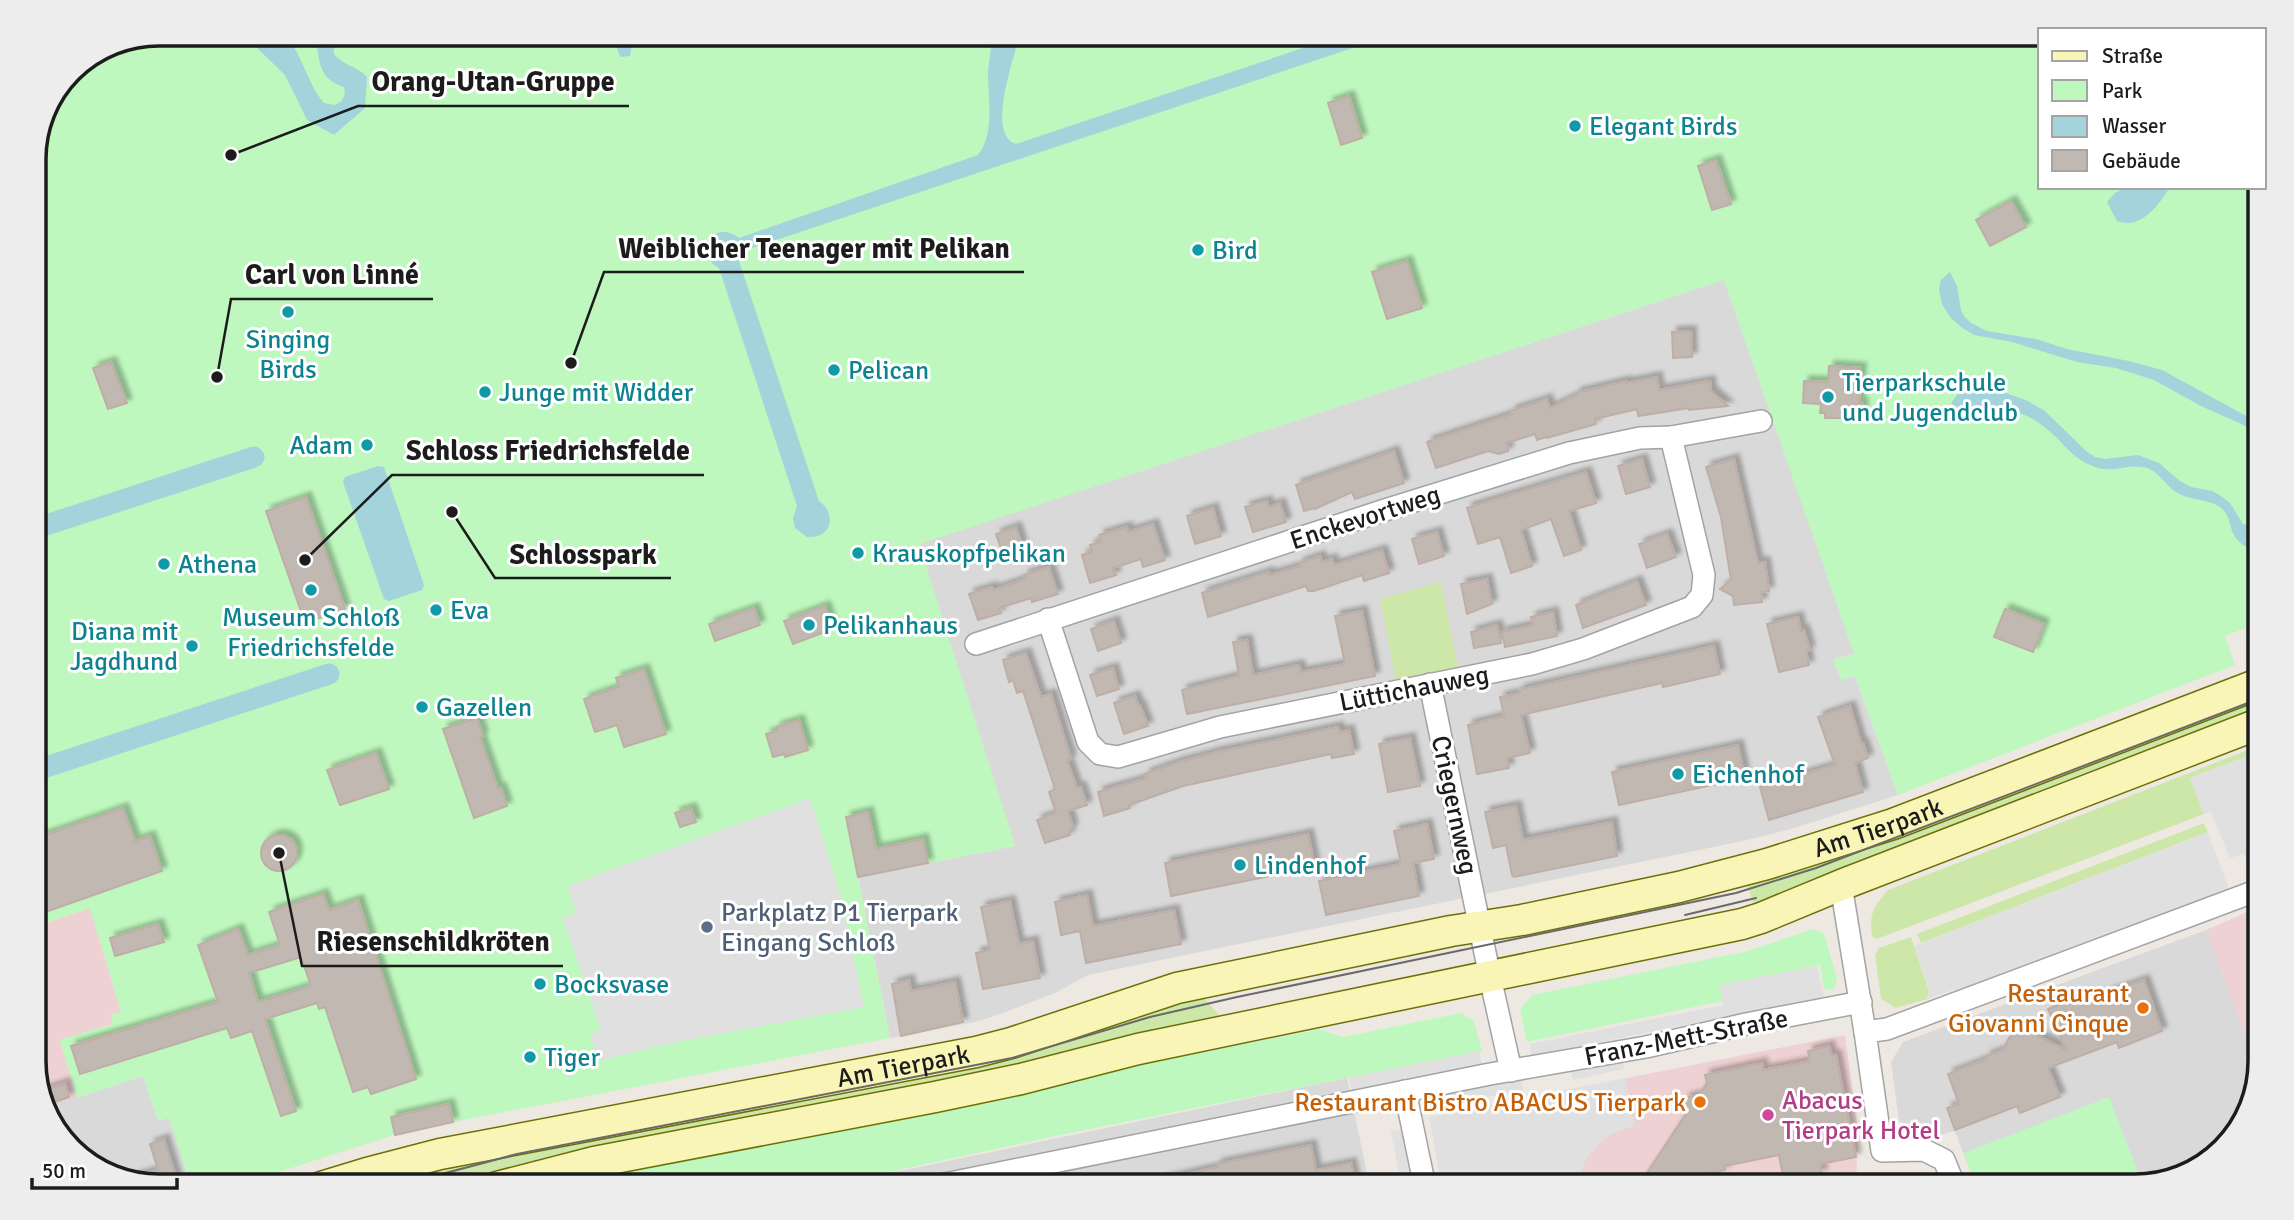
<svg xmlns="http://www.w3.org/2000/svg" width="2294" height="1220" font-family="Signika,sans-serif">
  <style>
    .residential { fill: #dad9d9 }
    .commercial { fill: #eed1d2 }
    .grass { fill: #cde7a8 }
    .park { fill: #bff8be }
    .parking { fill: #e0e0e0 }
    .water { fill: #a3d3db }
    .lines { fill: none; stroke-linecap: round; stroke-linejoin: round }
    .canal { stroke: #a3d3db; stroke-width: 21 }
    .building { fill: #c2b8b2; stroke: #bfaea5; stroke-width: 2; fill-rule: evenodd; filter: url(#shadow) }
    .minor-casing { stroke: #a3a3a3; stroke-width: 24 }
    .secondary-casing { stroke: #6e7007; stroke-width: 33 }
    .minor { stroke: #fff; stroke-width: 21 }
    .secondary { stroke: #f8f5b6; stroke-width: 30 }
    .tram { stroke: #6a6a6a; stroke-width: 2 }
    .culture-dot { fill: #0f9aa8; stroke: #fff; stroke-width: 2.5 }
    .service-dot { fill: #5c6f8a; stroke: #fff; stroke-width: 2.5 }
    .food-dot { fill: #e8710a; stroke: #fff; stroke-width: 2.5 }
    .hotel-dot { fill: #d1479c; stroke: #fff; stroke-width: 2.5 }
    .labels { text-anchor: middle; stroke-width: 6; stroke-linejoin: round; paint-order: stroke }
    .culture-label { font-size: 26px; fill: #0d838f; stroke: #fff; text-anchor: start }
    .street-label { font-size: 26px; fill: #1c1c1c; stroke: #fff }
    .service-label { font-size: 26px; fill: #4e5e75; stroke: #fff; text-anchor: start }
    .food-label { font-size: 26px; fill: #c56008; stroke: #fff; text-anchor: end }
    .hotel-label { font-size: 26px; fill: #b23c85; stroke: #fff; text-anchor: start }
    .rim { fill: none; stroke: #1c1c1c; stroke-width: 3.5 }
    .leader { fill: none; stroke: #1c1c1c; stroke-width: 2.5 }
    .callout-dot { fill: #1c1c1c; stroke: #fff; stroke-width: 2.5 }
    .callout-label { font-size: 28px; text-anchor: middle; font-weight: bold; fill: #1c1c1c; stroke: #fff; stroke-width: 6; stroke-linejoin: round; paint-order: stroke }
  </style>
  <defs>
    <filter id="shadow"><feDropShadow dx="5" dy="-5" stdDeviation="2" flood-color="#0004"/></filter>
  </defs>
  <rect width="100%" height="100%" fill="#ede9e2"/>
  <g class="residential">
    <polygon points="1724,280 1855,654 1834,659 1855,676 1898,795 1791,829 1743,841 1088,975 1055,993 1000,1014 975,1022 890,1038 858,877 1015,846 918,544"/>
    <polygon points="2206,930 2259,1069 2248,1117 2199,1170 2136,1187 1976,1187 1955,1131 1937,1136 1916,1132 1899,1121 1891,1062 1903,1042"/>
    <polygon points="143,1076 158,1121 169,1117 191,1187 158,1187 103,1174 55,1131 46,1107"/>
    <polygon points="1347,1078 1370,1187 823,1187"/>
  </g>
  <g class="commercial">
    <polygon points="2261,906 2261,1062 2259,1069 2206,930"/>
    <polygon points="90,908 121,1012 113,1024 60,1040 77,1098 46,1107 34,1070 34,927"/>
    <polygon points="1845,1035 1858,1130 1856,1187 1554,1187 1536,1096"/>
  </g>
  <g class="grass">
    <polygon points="1441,582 1458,667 1396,680 1380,599"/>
    <polygon points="2261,691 2261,714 1756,911 1745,879"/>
    <path d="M2261,745V751L2190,778L2204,814L1877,939L1872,937C1869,914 1873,907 1888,890Z"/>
    <polygon points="2204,823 2208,832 1921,943 1917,934"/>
    <polygon points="1911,937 1929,991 1927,999 1896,1008 1881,999 1875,955 1879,948"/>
    <polygon points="1198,991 1226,1023 487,1181 468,1187 410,1187 406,1172"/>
  </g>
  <g class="park">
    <polygon points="158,33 2040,33 2040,187 2261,187 2261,622 2225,636 2235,665 1898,795 1855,676 1841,680 1833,660 1854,654 1724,280 919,544 1015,846 858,877 890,1038 453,1122 394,1135 232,1187 191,1187 169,1118 158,1121 143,1076 77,1098 60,1040 113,1024 110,1015 121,1012 90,908 34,927 33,151 70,70 111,43"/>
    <polygon points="1813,929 1824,933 1837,978 1835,988 1824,990 1820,965 1720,985 1723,1001 1527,1042 1520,1010 1532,995 1748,951"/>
    <polygon points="1461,1013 1474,1021 1482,1051 1065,1134 819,1187 552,1187 688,1157 1319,1029 1343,1037"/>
    <polygon points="2109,1097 2143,1185 2136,1187 1976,1187 1964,1153"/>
  </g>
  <g class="parking">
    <polygon points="2261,751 2261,863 2249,867 2244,854 2230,858 2211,812 2204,814 2190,778"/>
    <polygon points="810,798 840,894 864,1007 671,1043 599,1061 590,1034 601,1030 563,918 576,912 567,886"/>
    <polygon points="2208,832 2230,892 1956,992 1953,990 1927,999 1929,988 1914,946"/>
    <polygon points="1817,966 1824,997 1531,1056 1530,1044 1723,1005 1720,985"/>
    <polygon points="1479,1051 1482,1065 1352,1093 1349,1078"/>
    <polygon points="1622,1059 1624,1069 1573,1080 1571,1070"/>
    <polygon points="1522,1078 1523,1090 1437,1107 1434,1096"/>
    <polygon points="1625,1078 1635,1125 1609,1135 1597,1146 1585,1161 1577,1181 1578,1187 1442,1187 1429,1117"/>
    <polygon points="1402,1129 1411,1176 1404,1177 1399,1174 1391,1131"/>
  </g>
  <g class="water">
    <path d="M249,33H283C303,53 306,82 324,103L334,105L341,102L345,94L344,87C315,78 321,58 314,33H333L334,54C344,66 357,66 367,77L365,108L334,135L307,120L285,75L254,45Z"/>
    <path d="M612,33H639L633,39L630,56L621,57C615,49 618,42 612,33Z"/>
    <path d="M989,33H1015L1017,44C1012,65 987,135 1016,144L1348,33H1398L743,251L739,261L819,501C838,515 831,539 807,537L795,528L793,518L797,506L719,268C691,253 713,218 739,238L978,155C995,134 988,98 988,72C989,58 993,47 989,33Z"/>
    <path d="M2127,187H2170C2158,206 2141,230 2117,221L2107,202L2115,193Z"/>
    <polygon points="1950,272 1957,286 1961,310 1964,316 1971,323 1987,331 2036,339 2067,349 2129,361 2162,370 2261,424 2261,433 2201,406 2154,380 2116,368 2077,362 2012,342 1974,335 1961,327 1950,317 1942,304 1939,289 1941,280"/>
    <path d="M1971,388L2000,391L2026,400L2045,411L2086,451L2095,457L2105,459L2138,455L2159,463L2180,481L2191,487L2212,491L2221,496L2230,503L2243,524L2258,527L2260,544L2246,547C2224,532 2236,521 2221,508C2209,498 2189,501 2176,492C2164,484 2158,469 2142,467C2123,464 2112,475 2090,465C2077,460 2066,448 2057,438C2025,407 2006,408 1964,413L1951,403L1960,391Z"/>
    <polygon points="378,466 384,467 424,585 422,590 389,601 384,599 343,482 345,477"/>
  </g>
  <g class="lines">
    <g class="canal">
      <polyline points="34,529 254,457"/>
      <polyline points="34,771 329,674"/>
    </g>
  </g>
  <g class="building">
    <polygon points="1349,96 1362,138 1341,145 1328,103"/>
    <polygon points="1716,160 1731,204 1712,210 1698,166"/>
    <polygon points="2011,201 2026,227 1990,246 1976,220"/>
    <polygon points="1407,261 1422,308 1387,319 1372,272"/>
    <polygon points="1691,331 1692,357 1673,358 1672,332"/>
    <polygon points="111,362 127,403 108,409 93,368"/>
    <polygon points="1829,366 1861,368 1859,403 1863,403 1862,418 1825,418 1825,413 1820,413 1821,404 1803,403 1804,381 1828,382"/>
    <polygon points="1657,377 1659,390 1710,381 1711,391 1728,406 1689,410 1689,408 1638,416 1637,409 1595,419 1596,424 1547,438 1546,437 1537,440 1535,434 1507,443 1508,451 1499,454 1488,451 1436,468 1427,442 1512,414 1511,411 1547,399 1550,408 1577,395 1576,393 1626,381 1626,383"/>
    <polygon points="1394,451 1404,483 1355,499 1352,492 1315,509 1315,508 1304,511 1296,485"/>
    <polygon points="1642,459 1650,487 1626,494 1618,466"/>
    <polygon points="1734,459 1758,563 1765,562 1769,591 1761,592 1762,602 1734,605 1733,596 1720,589 1731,580 1721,517 1706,467"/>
    <polygon points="1586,472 1596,503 1569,511 1581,550 1564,556 1551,519 1521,530 1532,566 1511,573 1500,537 1478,544 1467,508"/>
    <polygon points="306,497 345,609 305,623 266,511"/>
    <polygon points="1267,501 1269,507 1280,503 1286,522 1253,532 1245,507"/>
    <polygon points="1213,508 1221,536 1195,544 1187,516"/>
    <polygon points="1153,524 1165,560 1143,567 1141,559 1113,568 1116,575 1090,583 1082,555 1092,552 1090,545 1101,542 1099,535 1127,527 1128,532"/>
    <polygon points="1016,527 1022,545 1002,551 996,534"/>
    <polygon points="1437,532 1444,556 1419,564 1412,539"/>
    <polygon points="1667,534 1676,557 1647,568 1639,544"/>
    <polygon points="1382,550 1389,573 1364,581 1362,575 1314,591 1308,591 1306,586 1208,617 1202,593 1269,572 1270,575 1300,566 1299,563 1320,556 1322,562 1332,559 1334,565"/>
    <polygon points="1049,567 1058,594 1032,602 1031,598 999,608 1001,613 978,620 969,594 992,587 993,590 1025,579 1024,575"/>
    <polygon points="1487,579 1492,604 1467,614 1461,584"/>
    <polygon points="1637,581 1646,605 1583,628 1576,605"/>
    <polygon points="825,606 833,629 793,644 784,621"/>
    <polygon points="754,608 760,625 715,641 709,624"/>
    <polygon points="2005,609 2044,624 2033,652 1994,637"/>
    <polygon points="1362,611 1375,676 1187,714 1182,690 1239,676 1233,642 1247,640 1253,675 1299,665 1301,672 1345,664 1335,616"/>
    <polygon points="1553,612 1557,636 1505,647 1502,632 1533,625 1531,617"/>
    <polygon points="1798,617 1801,631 1804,630 1810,650 1806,651 1809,665 1779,672 1767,624"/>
    <polygon points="1114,621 1121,643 1098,651 1091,629"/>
    <polygon points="1497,625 1501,643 1474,648 1471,632"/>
    <polygon points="1714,646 1720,674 1663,687 1662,683 1521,715 1530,753 1507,758 1509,768 1477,774 1468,725 1504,716 1500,697 1520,693 1519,690"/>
    <polygon points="1026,653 1041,697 1051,694 1071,759 1067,760 1077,788 1081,787 1087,805 1068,811 1073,828 1069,830 1070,835 1045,843 1037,820 1056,813 1049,792 1055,789 1023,691 1017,693 1013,680 1009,682 1003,660"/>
    <polygon points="1113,668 1119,689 1097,696 1090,675"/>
    <polygon points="644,669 666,734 624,747 617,725 595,732 584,699 619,687 616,678"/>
    <polygon points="1135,696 1138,705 1140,705 1148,726 1124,734 1114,703"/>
    <polygon points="1850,706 1861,743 1863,743 1868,758 1855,763 1863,792 1769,820 1760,787 1835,765 1818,717"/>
    <polygon points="477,718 483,736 480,737 498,789 501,788 507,806 474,818 443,729"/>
    <polygon points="799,720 808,750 785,757 784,754 773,757 766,734 777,731 776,727"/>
    <polygon points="1338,727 1340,732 1349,730 1354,754 1332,758 1331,754 1183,786 1129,805 1130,808 1104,816 1098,792 1147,778 1145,774 1179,762 1217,752"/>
    <polygon points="1410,738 1420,786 1388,792 1379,744"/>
    <polygon points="1738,745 1745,778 1619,805 1612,772"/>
    <polygon points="376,753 389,789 340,805 327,770"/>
    <polygon points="1516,806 1523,840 1612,822 1617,856 1514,877 1512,875 1506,845 1493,848 1485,812"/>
    <polygon points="123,808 135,841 150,836 162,871 34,916 34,839"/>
    <polygon points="691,808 696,822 680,827 675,813"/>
    <polygon points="868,812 876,849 923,839 928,863 858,877 846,817"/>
    <polygon points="1427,824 1434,859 1413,863 1419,896 1326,915 1319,881 1401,864 1394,831"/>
    <polygon points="1308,834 1315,867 1171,896 1165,863"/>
    <circle cx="279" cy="853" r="18"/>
    <path d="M323,894L329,910L358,900L416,1079L371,1094L368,1087L353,1092L325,1007L319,1009L317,1003L265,1019L296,1111L281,1116L252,1031L231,1038L227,1028L80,1074L71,1046L218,1002L198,945L238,929L248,955L280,945L269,912ZM301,957L311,986L258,1002L249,973Z"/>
    <polygon points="1087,895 1093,926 1174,910 1181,944 1086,963 1080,931 1061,935 1055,902"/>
    <polygon points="1010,901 1019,944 1033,941 1040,978 983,989 976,953 990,950 981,907"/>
    <polygon points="158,924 164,942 115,956 110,938"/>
    <polygon points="909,980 911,991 955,982 963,1022 901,1036 892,984"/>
    <polygon points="2144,980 2162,1031 2119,1048 2117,1042 2048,1068 2060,1097 2020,1113 2017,1106 1955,1130 1947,1108 1959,1104 1948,1074 1987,1059 1986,1056 2003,1050 2009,1038 2019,1032 2030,1032 2066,1050 2048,1009 2088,994 2090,999"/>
    <polygon points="1829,1046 1832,1056 1836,1055 1856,1157 1820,1164 1822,1173 1784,1181 1779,1155 1724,1166 1725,1170 1701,1175 1704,1187 1638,1187 1687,1112 1685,1098 1699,1095 1707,1083 1705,1075 1762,1063 1763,1070 1810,1061 1808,1051"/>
    <polygon points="65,1083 69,1097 46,1105 41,1091"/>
    <polygon points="449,1104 453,1122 395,1135 391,1117"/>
    <polygon points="164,1139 179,1187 158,1187 127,1179 158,1170 150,1144"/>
    <polygon points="1311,1145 1318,1181 1290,1187 1162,1187 1161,1180 1218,1167 1217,1164"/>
    <polygon points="1351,1163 1356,1187 1319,1187 1316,1170"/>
  </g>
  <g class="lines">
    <defs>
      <g id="minor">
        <polyline points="1048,619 1088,742 1100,754 1118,757 1220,727 1532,664 1583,649 1692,607 1702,595 1704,575 1671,437"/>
        <polyline points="976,644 1385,510 1569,453 1640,438 1671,437 1761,421"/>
        <polyline points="1430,684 1490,977 1511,1071"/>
        <polyline points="1841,885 1865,1032 1882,1151 1924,1150 1944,1160 1955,1187"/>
        <polyline points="1865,1032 1887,1029 2261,889"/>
        <polyline points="1405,1091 1425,1187"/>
        <polyline points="930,1187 1490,1074 1646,1047 1746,1024 1861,1002"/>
      </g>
      <g id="secondary">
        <path id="s1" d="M321,1187L367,1173L440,1154L976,1052L1011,1043L1177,988L1451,931L1522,920L1679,887L1767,864L1893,824L2261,683"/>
        <polyline points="497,1187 594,1162 935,1097 1021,1079 1138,1049 1742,924 1761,918 1841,885 2261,723"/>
      </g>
    </defs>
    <use href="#minor" class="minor-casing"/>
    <use href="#secondary" class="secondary-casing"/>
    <use href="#minor" class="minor"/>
    <use href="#secondary" class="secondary"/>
    <g class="tram">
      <polyline points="1685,915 1756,898"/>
      <polyline points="393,1187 517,1154 1012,1058 1150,1017 1237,997 1736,893 1816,868 2261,698"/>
    </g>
  </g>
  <g class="culture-dot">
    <circle cx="1575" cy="126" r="7"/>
    <circle cx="1198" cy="250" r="7"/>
    <circle cx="288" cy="312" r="7"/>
    <circle cx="834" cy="370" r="7"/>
    <circle cx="485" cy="392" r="7"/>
    <circle cx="1828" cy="397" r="7"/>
    <circle cx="367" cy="445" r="7"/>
    <circle cx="858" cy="553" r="7"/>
    <circle cx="164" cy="564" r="7"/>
    <circle cx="311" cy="590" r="7"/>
    <circle cx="436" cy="610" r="7"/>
    <circle cx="809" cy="625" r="7"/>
    <circle cx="192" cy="646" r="7"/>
    <circle cx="422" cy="707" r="7"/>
    <circle cx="1678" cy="774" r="7"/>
    <circle cx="1240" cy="865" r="7"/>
    <circle cx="540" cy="984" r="7"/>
    <circle cx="530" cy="1057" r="7"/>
  </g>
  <circle class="service-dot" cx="707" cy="927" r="7"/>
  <g class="food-dot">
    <circle cx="2143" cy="1008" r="7"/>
    <circle cx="1700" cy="1102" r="7"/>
  </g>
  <circle class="hotel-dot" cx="1768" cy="1115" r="7"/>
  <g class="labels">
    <g class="culture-label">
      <text x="1589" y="135">Elegant Birds</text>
      <text x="1212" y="259">Bird</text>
      <text x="288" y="348" text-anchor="middle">Singing<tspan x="288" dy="30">Birds</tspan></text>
      <text x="848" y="379">Pelican</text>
      <text x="1842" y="391">Tierparkschule<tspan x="1842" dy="30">und Jugendclub</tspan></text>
      <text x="499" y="401">Junge mit Widder</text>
      <text x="353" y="454" text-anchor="end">Adam</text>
      <text x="872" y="562">Krauskopfpelikan</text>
      <text x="178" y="573">Athena</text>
      <text x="450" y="619">Eva</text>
      <text x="311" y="626" text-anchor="middle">Museum Schloß<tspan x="311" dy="30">Friedrichsfelde</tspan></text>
      <text x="823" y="634">Pelikanhaus</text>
      <text x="178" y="640" text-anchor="end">Diana mit<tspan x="178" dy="30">Jagdhund</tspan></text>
      <text x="436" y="716">Gazellen</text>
      <text x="1692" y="783">Eichenhof</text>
      <text x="1254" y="874">Lindenhof</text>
      <text x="554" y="993">Bocksvase</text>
      <text x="544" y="1066">Tiger</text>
    </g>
    <g class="street-label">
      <text transform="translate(1365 517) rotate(-18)" y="9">Enckevortweg</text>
      <text transform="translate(1414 688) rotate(-11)" y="9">Lüttichauweg</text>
      <text transform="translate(1455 805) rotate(78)" y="9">Criegernweg</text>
      <text dy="9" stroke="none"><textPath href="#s1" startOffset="1600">Am Tierpark</textPath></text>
      <text transform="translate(1686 1037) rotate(-11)" y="9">Franz-Mett-Straße</text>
      <text dy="9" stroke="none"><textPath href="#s1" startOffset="595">Am Tierpark</textPath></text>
    </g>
    <g class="service-label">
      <text x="721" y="921">Parkplatz P1 Tierpark<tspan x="721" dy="30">Eingang Schloß</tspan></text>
    </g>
    <g class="food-label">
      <text x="2129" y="1002">Restaurant<tspan x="2129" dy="30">Giovanni Cinque</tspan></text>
      <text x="1686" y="1111">Restaurant Bistro ABACUS Tierpark</text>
    </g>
    <g class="hotel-label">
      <text x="1782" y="1109">Abacus<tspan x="1782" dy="30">Tierpark Hotel</tspan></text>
    </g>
  </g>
  <path d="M0 0H2294V1220H0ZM159 46H2135A113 113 0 0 1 2248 159V1061A113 113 0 0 1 2135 1174H159A113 113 0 0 1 46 1061V159A113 113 0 0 1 159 46Z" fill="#ededed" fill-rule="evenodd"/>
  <path class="rim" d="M159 46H2135A113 113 0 0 1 2248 159V1061A113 113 0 0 1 2135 1174H159A113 113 0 0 1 46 1061V159A113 113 0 0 1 159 46Z"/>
  <path class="leader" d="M231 155L358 106H629M571 363L604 272H1024M217 377L231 299H433M305 560L392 475H704M452 512L495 578H671M279 853L302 966H563"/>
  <g class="callout-dot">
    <circle cx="231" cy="155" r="7"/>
    <circle cx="571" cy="363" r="7"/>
    <circle cx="217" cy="377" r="7"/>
    <circle cx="305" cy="560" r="7"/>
    <circle cx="452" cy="512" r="7"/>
    <circle cx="279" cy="853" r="7"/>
  </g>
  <g class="callout-label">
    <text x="493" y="91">Orang-Utan-Gruppe</text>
    <text x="814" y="258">Weiblicher Teenager mit Pelikan</text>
    <text x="332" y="284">Carl von Linné</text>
    <text x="548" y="460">Schloss Friedrichsfelde</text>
    <text x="583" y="564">Schlosspark</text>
    <text x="433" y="951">Riesenschildkröten</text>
  </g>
  <rect x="2038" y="28" width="228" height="161" fill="#ffffff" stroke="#a4a4a4" stroke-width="2"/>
  <rect x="2052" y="51" width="35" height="10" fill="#f8f5b6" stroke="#a4a4a4" stroke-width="2"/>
  <text x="2102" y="63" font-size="21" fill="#1c1c1c">Straße</text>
  <rect x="2052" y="80" width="35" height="21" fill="#bff8be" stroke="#a4a4a4" stroke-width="2"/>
  <text x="2102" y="98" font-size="21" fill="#1c1c1c">Park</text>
  <rect x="2052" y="116" width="35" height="21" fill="#a3d3db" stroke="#a4a4a4" stroke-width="2"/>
  <text x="2102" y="133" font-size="21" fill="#1c1c1c">Wasser</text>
  <rect x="2052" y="150" width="35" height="21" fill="#c2b8b2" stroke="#a4a4a4" stroke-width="2"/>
  <text x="2102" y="168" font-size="21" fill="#1c1c1c">Gebäude</text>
  <path d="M32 1178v10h145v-10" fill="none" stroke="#1c1c1c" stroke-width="3.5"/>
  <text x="42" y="1178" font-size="21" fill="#1c1c1c" stroke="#ffffff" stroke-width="5" paint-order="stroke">50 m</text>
</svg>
